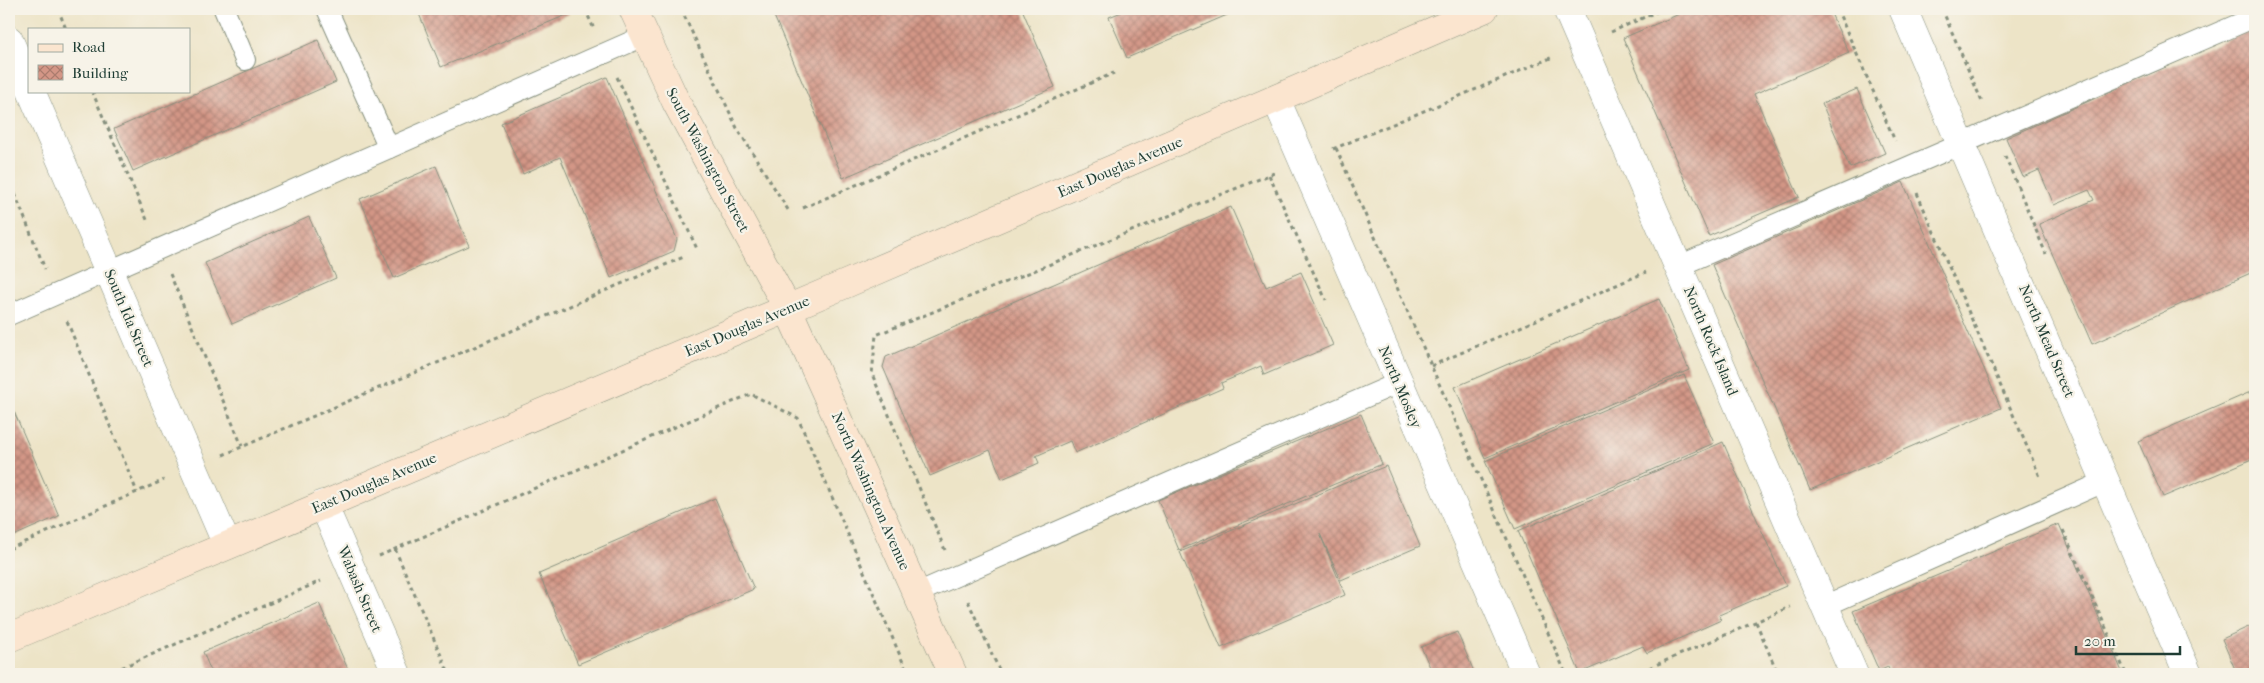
<svg xmlns="http://www.w3.org/2000/svg" width="2264" height="683" font-family="'IM FELL French Canon',serif">
  <style>
    .building { fill: url(#building-cross-hatch) }
    .lines { fill: none; stroke-linecap: round; stroke-linejoin: round }
    .service-casing { stroke: #86907e; stroke-width: 22 }
    .minor-casing { stroke: #86907e; stroke-width: 29 }
    .secondary-casing { stroke: #86907e; stroke-width: 29 }
    .path { stroke: #86907e; stroke-width: 3; stroke-dasharray: 4 4; stroke-linecap: butt }
    .service { stroke: #fff; stroke-width: 20 }
    .minor { stroke: #fff; stroke-width: 28 }
    .secondary { stroke: #fbe5cf; stroke-width: 28 }
    .labels { text-anchor: middle; stroke-width: 4.5; stroke-linejoin: round; paint-order: stroke }
    .street-label { font-size: 15px; fill: #1f3d34; stroke: #f7f3e8 }
  </style>
  <defs>
    <pattern id="building-cross-hatch" width="8" height="8" patternUnits="userSpaceOnUse" patternTransform="scale(1.25)"><rect width="8" height="8" fill="#d39686"/><path d="M0 0l8 8M0 8l8-8" fill="none" stroke="#ab7c6e"/></pattern>
  </defs>
  <rect width="100%" height="100%" fill="#f7f3e8"/>
  <filter id="ink" filterUnits="userSpaceOnUse"><feTurbulence type="fractalNoise" baseFrequency=".02" numOctaves="2"/><feDisplacementMap in="SourceGraphic" scale="10" xChannelSelector="R" yChannelSelector="G"/><feConvolveMatrix kernelMatrix="1 2 1 2 8 2 1 2 1" color-interpolation-filters="sRGB"/></filter>
  <filter id="wash" filterUnits="userSpaceOnUse"><feTurbulence type="fractalNoise" baseFrequency=".0096" numOctaves="4" result="noise"/><feDisplacementMap in="SourceGraphic" scale="20" xChannelSelector="R" yChannelSelector="G"/><feGaussianBlur stdDeviation="1.12" result="paint"/><feColorMatrix in="noise" values="0 0 0 0 0 0 0 0 0 0 0 0 0 0 0 0 0 1.4 0 .05"/><feComposite in="paint" operator="in"/></filter>
  <g filter="url(#wash)">
    <rect width="100%" height="100%" fill="#ede4c7"/>
    <g id="blocks">
      <g class="building">
        <polygon points="417,9 567,9 569,14 441,67"/>
        <polygon points="771,9 1022,9 1055,87 843,178"/>
        <polygon points="1129,9 1241,9 1127,58 1109,17"/>
        <polygon points="1691,9 1829,9 1849,53 1754,94 1799,197 1709,236 1623,38"/>
        <polygon points="2255,27 2255,271 2092,344 2039,224 2094,200 2089,190 2054,205 2039,170 2023,177 2006,138"/>
        <polygon points="318,40 336,82 133,171 114,129"/>
        <polygon points="607,77 677,239 674,251 611,278 560,157 523,174 501,123"/>
        <polygon points="1857,89 1885,153 1850,168 1822,104"/>
        <polygon points="436,166 469,246 394,278 360,199"/>
        <polygon points="1903,182 2001,408 1810,490 1712,265"/>
        <polygon points="1231,207 1266,287 1301,272 1333,345 1264,375 1261,366 1221,383 1223,388 1075,453 1070,441 1036,456 1039,463 1002,479 990,450 930,476 883,367 886,357"/>
        <polygon points="309,217 336,278 232,324 205,263"/>
        <polygon points="1659,299 1689,370 1485,458 1455,387"/>
        <polygon points="1684,375 1714,443 1515,529 1485,461"/>
        <polygon points="2255,390 2255,458 2163,497 2138,441"/>
        <polygon points="9,400 59,516 9,538"/>
        <polygon points="1361,414 1382,464 1179,550 1158,500"/>
        <polygon points="1723,442 1786,586 1719,615 1721,620 1647,653 1643,646 1580,673 1518,531"/>
        <polygon points="1386,466 1420,546 1341,580 1320,534 1345,595 1221,648 1180,552"/>
        <polygon points="715,498 754,589 578,664 539,574"/>
        <polygon points="2059,524 2123,674 1891,674 1888,667 1879,671 1853,611"/>
        <polygon points="319,603 350,674 212,674 203,652"/>
        <polygon points="2255,624 2255,674 2237,674 2222,639"/>
        <polygon points="1457,632 1475,674 1433,674 1421,647"/>
      </g>
    </g>
  </g>
  <g filter="url(#ink)">
    <use href="#blocks" fill-opacity="0" stroke="#86907e" stroke-width="1"/>
    <g class="lines">
      <defs>
        <g id="service">
          <polyline points="224,9 245,60"/>
          <polyline points="327,9 389,148"/>
          <polyline points="1679,266 2255,17"/>
          <polyline points="9,315 644,36"/>
          <polyline points="917,593 1398,383"/>
          <polyline points="1825,606 2106,481"/>
        </g>
        <g id="minor">
          <polyline points="1567,9 1854,674"/>
          <polyline points="1903,9 2188,674"/>
          <polyline points="9,40 29,86"/>
          <polyline points="31,91 227,545"/>
          <polyline points="1276,99 1526,674"/>
          <polyline points="323,504 397,674"/>
        </g>
        <g id="secondary">
          <polyline points="633,9 676,102 788,309 953,674"/>
          <polyline points="9,638 841,286 1484,9"/>
        </g>
      </defs>
      <use href="#service" class="service-casing"/>
      <use href="#minor" class="minor-casing"/>
      <use href="#secondary" class="secondary-casing"/>
      <g class="path">
        <polyline points="58,9 66,29"/>
        <polyline points="585,9 594,29"/>
        <polyline points="681,9 737,128 790,213"/>
        <polyline points="1837,9 1895,141"/>
        <polyline points="1942,9 1983,104"/>
        <polyline points="1611,32 1663,9"/>
        <polyline points="617,77 698,251"/>
        <polyline points="92,91 148,222"/>
        <polyline points="1336,148 1566,674"/>
        <polyline points="1333,149 1553,57"/>
        <polyline points="2005,156 2046,254"/>
        <polyline points="1269,175 1326,300"/>
        <polyline points="9,179 45,269"/>
        <polyline points="1917,193 2041,479"/>
        <polyline points="803,208 1114,73"/>
        <polyline points="170,274 242,446"/>
        <polyline points="67,321 137,492"/>
        <polyline points="1431,366 1646,272"/>
        <polyline points="223,455 686,256"/>
        <polyline points="2063,530 2126,674"/>
        <polyline points="9,549 164,480"/>
        <polyline points="395,549 449,674"/>
        <polyline points="945,550 872,374 876,335 1274,173"/>
        <polyline points="379,556 751,394 798,418 908,674"/>
        <polyline points="968,601 1001,674"/>
        <polyline points="1756,622 1778,674"/>
        <polyline points="107,674 321,581"/>
        <polyline points="1635,674 1790,607"/>
      </g>
      <use href="#service" class="service"/>
      <use href="#minor" class="minor"/>
      <use href="#secondary" class="secondary"/>
    </g>
  </g>
  <g class="labels">
    <g class="street-label">
      <text transform="translate(708 160) rotate(62)" y="5">South Washington Street</text>
      <text transform="translate(1120 167) rotate(-23)" y="5">East Douglas Avenue</text>
      <text transform="translate(129 318) rotate(67)" y="5">South Ida Street</text>
      <text transform="translate(747 326) rotate(-23)" y="5">East Douglas Avenue</text>
      <text transform="translate(1711 341) rotate(67)" y="5">North Rock Island</text>
      <text transform="translate(2047 341) rotate(67)" y="5">North Mead Street</text>
      <text transform="translate(1400 387) rotate(67)" y="5">North Mosley</text>
      <text transform="translate(374 483) rotate(-23)" y="5">East Douglas Avenue</text>
      <text transform="translate(871 491) rotate(66)" y="5">North Washington Avenue</text>
      <text transform="translate(360 589) rotate(67)" y="5">Wabash Street</text>
    </g>
  </g>
  <rect width="2264" height="683" fill="none" stroke="#f7f3e8" stroke-width="30"/>
  <rect x="28" y="28" width="162" height="65" fill="#f7f3e8" stroke="#a1aaa0"/>
  <rect x="38" y="44" width="25" height="8" fill="#fbe5cf" stroke="#a1aaa0"/>
  <text x="72" y="52" font-size="15" fill="#1f3d34">Road</text>
  <rect x="38" y="65" width="25" height="15" fill="url(#building-cross-hatch)" stroke="#a1aaa0"/>
  <text x="72" y="78" font-size="15" fill="#1f3d34">Building</text>
  <path d="M2076 646v8h104v-8" fill="none" stroke="#1f3d34" stroke-width="2.5"/>
  <text x="2084" y="646" font-size="15" fill="#1f3d34" stroke="#f7f3e8" stroke-width="4" paint-order="stroke">20 m</text>
</svg>
